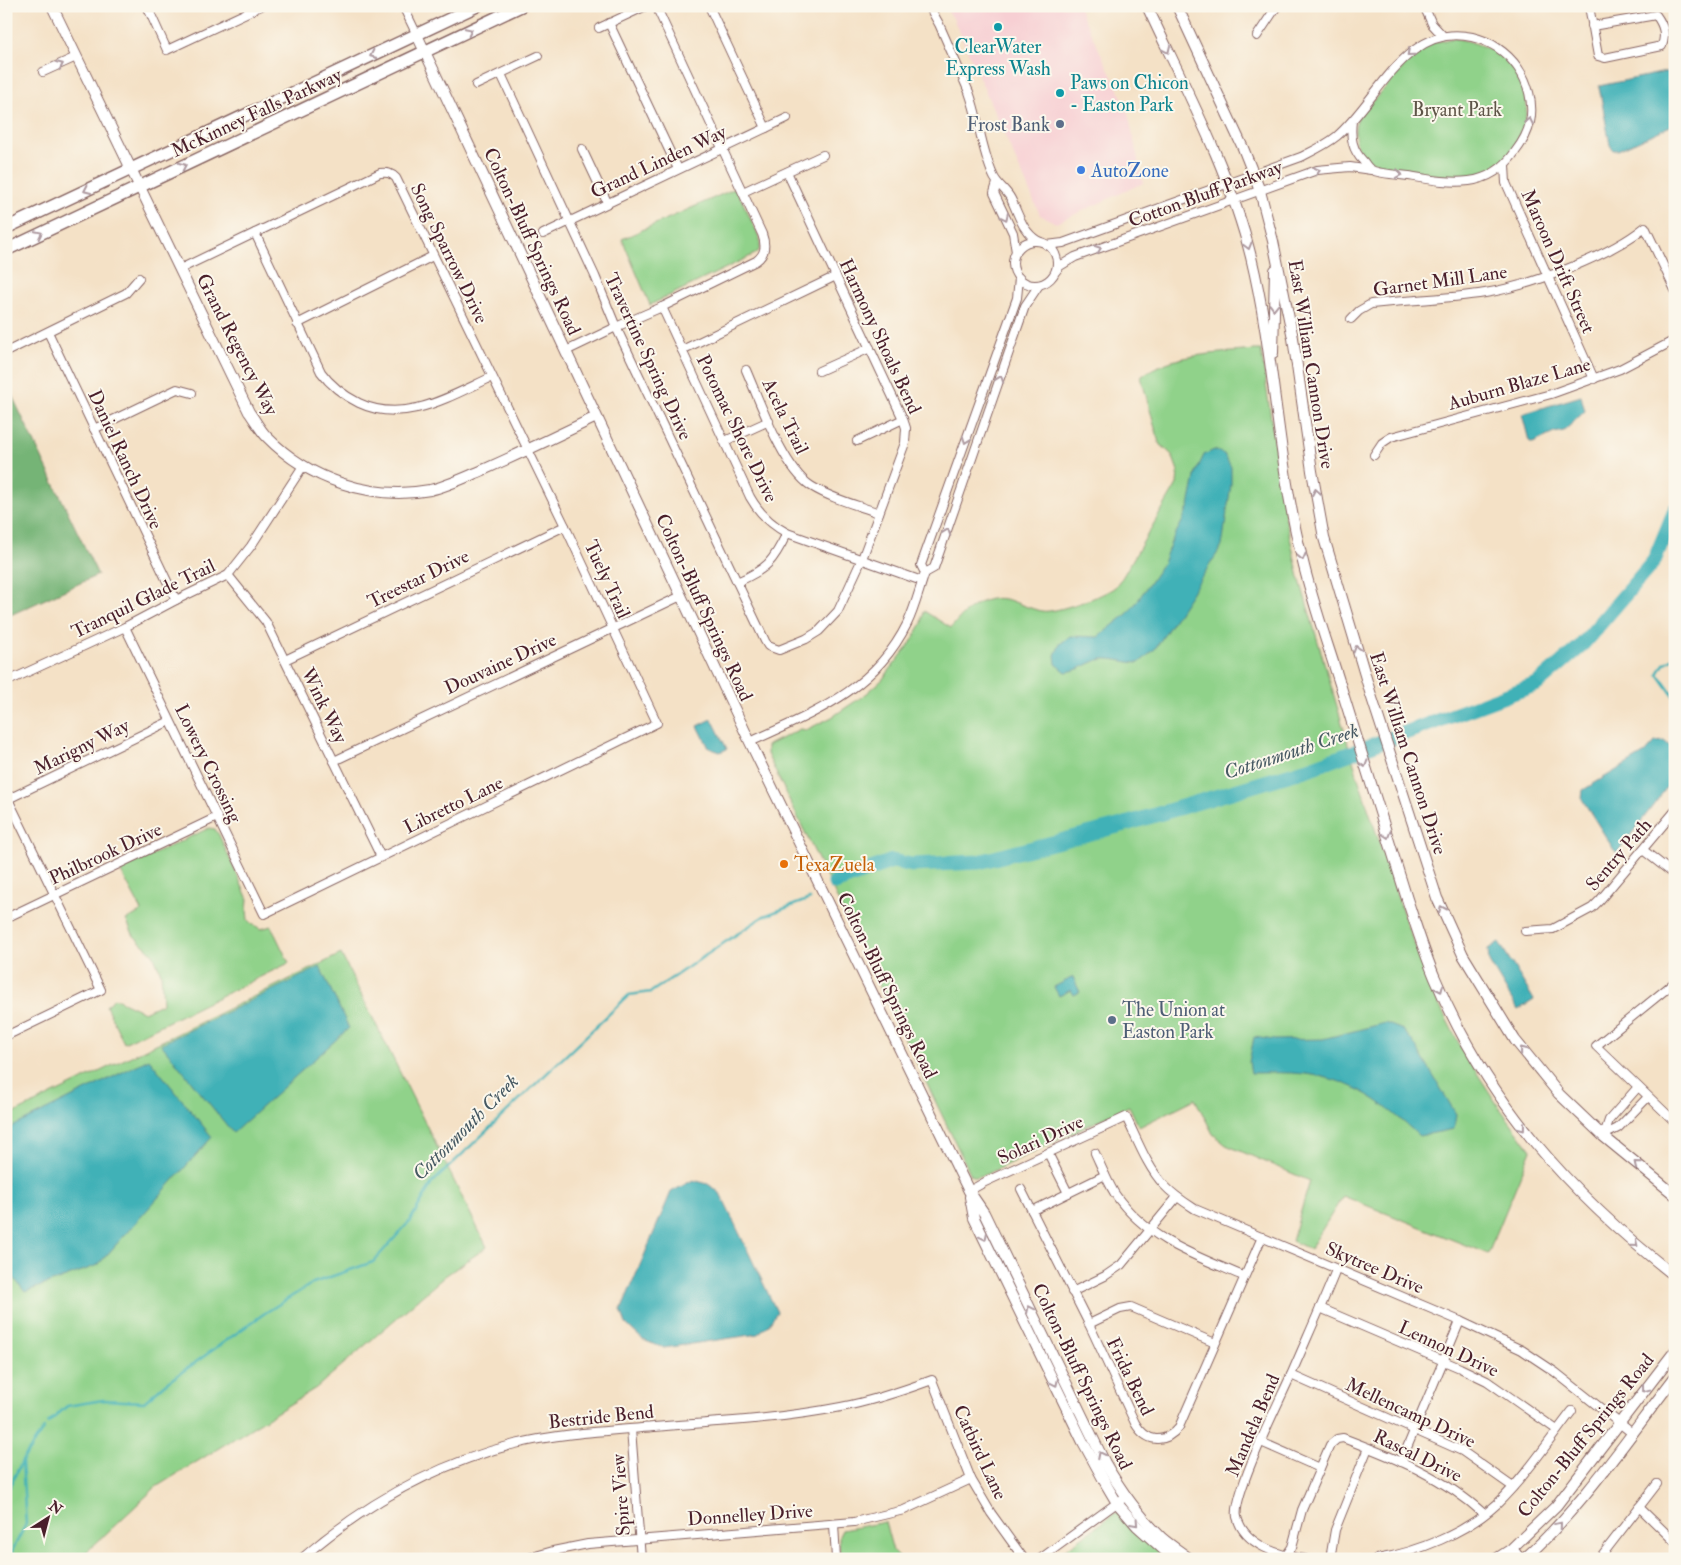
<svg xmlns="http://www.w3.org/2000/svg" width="1681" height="1565" font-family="'IM FELL Double Pica',serif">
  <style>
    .built { fill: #f7cfd3 }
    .green { fill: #90d28a; stroke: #6d785a }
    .forest { fill: #74b476; stroke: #5f6a50 }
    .water { fill: #40b1b7; stroke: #456871 }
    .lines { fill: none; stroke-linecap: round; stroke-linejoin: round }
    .stream { stroke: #40b1b7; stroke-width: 2.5 }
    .river { stroke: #40b1b7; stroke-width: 15 }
    .minor-casing { stroke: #866361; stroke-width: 10 }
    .tertiary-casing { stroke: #866361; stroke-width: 12 }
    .secondary-casing { stroke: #866361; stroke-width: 14 }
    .minor { stroke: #fff; stroke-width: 8 }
    .tertiary { stroke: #fff; stroke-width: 10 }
    .secondary { stroke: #fff; stroke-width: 11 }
    .oneway { stroke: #ae9aa0 }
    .culture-dot { fill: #0f9aa8; stroke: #fbf7ec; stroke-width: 2 }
    .service-dot { fill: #5c6f8a; stroke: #fbf7ec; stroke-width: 2 }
    .shop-dot { fill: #3f7fe0; stroke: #fbf7ec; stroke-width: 2 }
    .food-dot { fill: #e8710a; stroke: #fbf7ec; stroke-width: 2 }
    .labels { text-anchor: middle; stroke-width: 4; stroke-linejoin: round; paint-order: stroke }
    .culture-label { font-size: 19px; fill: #0d838f; stroke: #fbf7ec }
    .park-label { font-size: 19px; fill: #5f5548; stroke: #fbf7ec }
    .street-label { font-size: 19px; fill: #4a1f2b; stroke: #fbf7ec }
    .service-label { font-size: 19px; fill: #4e5e75; stroke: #fbf7ec; text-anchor: end }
    .shop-label { font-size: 19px; fill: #366cbe; stroke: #fbf7ec; text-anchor: start }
    .food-label { font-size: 19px; fill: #c56008; stroke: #fbf7ec; text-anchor: start }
    .water-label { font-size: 20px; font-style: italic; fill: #465963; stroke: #fbf7ec }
  </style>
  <rect width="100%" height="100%" fill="#fbf7ec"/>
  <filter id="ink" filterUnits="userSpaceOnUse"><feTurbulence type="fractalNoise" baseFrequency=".02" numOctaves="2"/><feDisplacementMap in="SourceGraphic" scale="10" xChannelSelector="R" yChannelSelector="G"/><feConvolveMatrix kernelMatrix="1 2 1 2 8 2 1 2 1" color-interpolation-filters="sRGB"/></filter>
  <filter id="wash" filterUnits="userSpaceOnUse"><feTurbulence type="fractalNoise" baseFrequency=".0096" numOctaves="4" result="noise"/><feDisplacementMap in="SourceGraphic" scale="20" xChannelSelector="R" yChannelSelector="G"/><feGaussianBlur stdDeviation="1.12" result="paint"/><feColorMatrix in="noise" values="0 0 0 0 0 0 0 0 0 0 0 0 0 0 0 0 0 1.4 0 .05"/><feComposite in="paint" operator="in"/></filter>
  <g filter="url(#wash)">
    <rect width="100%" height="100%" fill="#f4e1c6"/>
    <polygon class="built" points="944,6 1078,6 1127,108 1143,183 1056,223 1040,215 953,18"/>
    <g class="green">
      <path d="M1453,38C1482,43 1515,56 1524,87C1534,119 1515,163 1482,175C1464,181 1444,175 1426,174C1401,172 1363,173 1356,142C1355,135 1354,127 1357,120C1359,112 1368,106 1374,100C1389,84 1403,66 1419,50L1428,44Z"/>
      <polygon points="736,188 760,239 760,248 757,253 650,305 622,239"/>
      <path d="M1254,350H1261L1286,520L1299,577L1359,781L1407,925L1435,997L1464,1053L1499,1107L1531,1150L1488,1254L1343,1196L1310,1249L1292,1241L1310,1181L1226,1145L1213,1134L1195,1099L1139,1127L1129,1106L987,1174L976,1177L971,1175L767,754V746L770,744L800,729L806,730L832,717L866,694L882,680L910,644L922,623L924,611L951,628C965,610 985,593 1009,600C1020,604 1031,609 1042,611C1054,614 1106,595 1115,587C1117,584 1120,580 1122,578L1177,484L1178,471L1174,460L1171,454L1159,443L1141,377C1169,353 1219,354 1254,350Z"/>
      <polygon points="209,828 215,829 219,835 248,899 247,910 248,920 252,924 261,929 271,926 289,963 124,1043 106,1006 111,1002 114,998 144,1012 163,1003 161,973 153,954 134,936 126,920 142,911 120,870"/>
      <polygon points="341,954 487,1247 445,1276 316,1388 156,1487 79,1559 6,1559 6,1117"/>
      <polygon points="1117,1512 1119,1512 1168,1559 1052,1559"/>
      <polygon points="885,1522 893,1551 901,1559 840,1559 839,1536 842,1530"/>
    </g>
    <polygon class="forest" points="6,383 98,575 6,617"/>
    <g class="water">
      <polygon points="1675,70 1675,124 1618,150 1613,150 1610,145 1599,86"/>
      <polygon points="1581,396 1585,411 1564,431 1554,433 1533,443 1529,441 1522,414"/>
      <path d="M1214,450L1224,454L1231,467V484L1222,546L1155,649L1139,663C1128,663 1114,658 1103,659C1090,661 1082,670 1066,672L1056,664L1055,655L1060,644L1070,636L1098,637L1127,614L1136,603L1163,563L1171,542L1182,522L1189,506L1196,472L1204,455Z"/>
      <polygon points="712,719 727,749 720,752 709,748 698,726"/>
      <polygon points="1664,741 1675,750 1675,774 1671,782 1617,853 1614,850 1582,799 1583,790 1645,753 1655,742"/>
      <polygon points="1499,942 1534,1000 1518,1010 1489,962 1488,949"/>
      <polygon points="320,967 349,1028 233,1133 161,1044"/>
      <polygon points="1073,977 1080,992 1074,995 1071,990 1059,996 1054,987"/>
      <path d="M1385,1023L1403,1030L1413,1042L1456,1114L1454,1129L1419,1136C1385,1104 1353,1079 1305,1074C1287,1072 1268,1073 1251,1073L1249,1062L1254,1037L1274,1040L1323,1039Z"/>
      <polygon points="149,1059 212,1137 98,1265 25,1292 6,1268 6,1130"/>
      <polygon points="693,1180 708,1184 720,1193 777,1312 768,1325 758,1334 664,1348 643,1340 626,1324 621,1310 671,1192"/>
    </g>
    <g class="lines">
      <g class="stream">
        <polyline points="1675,657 1664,664 1658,674 1675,698"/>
        <polyline points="48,1423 67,1406 103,1400 144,1402 165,1384 265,1313 313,1283 373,1262 410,1221 432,1183 629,995 651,992 764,916 810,899"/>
        <polyline points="6,1494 22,1461 44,1428"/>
        <polyline points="8,1559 26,1524 22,1461"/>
      </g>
      <polyline class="river" points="835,883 892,861 912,865 979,862 1122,825 1308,769 1537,684 1580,647 1654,561 1675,510"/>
    </g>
  </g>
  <g filter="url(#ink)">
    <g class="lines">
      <defs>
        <g id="minor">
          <polyline points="147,6 167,50 261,6"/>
          <polyline points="403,6 417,35"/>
          <polyline points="709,6 766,128"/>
          <path d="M929,6L939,24L969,92C979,119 981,148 993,175C997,185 1006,189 1011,199C1019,215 1022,231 1038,241"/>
          <polyline points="1424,6 1432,24 1443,36"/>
          <path d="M1589,6L1598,56L1605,58L1662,46C1666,34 1664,26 1656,15L1592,26"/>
          <polyline points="609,23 678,169"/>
          <polyline points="599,28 646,6"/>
          <polyline points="1257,36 1277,6"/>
          <polyline points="43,72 76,57"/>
          <polyline points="501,74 595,276 616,327 765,641 768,646 779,650 806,639 819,631 838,611 862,559 905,443 906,428 903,419 787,172"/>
          <polyline points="476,85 538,56"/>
          <polyline points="582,149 607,202"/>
          <polyline points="1505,165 1506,183 1594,379"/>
          <polyline points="997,183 994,193 1013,233 1016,252"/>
          <polyline points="743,192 823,155"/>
          <path d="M255,233L321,372C331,386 343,395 359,403C405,425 450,396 492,377"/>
          <polyline points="543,234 787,118"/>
          <circle cx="1035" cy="263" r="22"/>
          <path d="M1047,245L1063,243L1301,157C1313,151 1326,145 1337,136C1378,101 1406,22 1472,37C1490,41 1507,52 1518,68C1528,82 1534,104 1530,122C1528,133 1522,143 1515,152C1488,191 1450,183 1409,176C1401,175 1379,174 1372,170C1369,169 1366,165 1364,162C1352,150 1350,137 1352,121"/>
          <polyline points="1056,271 1060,266 1075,257 1317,170 1350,167 1371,170"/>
          <path d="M662,307L750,497C759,513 770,524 787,533L922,581"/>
          <path d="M1351,319L1359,311L1371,304C1408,300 1447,299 1485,293C1530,286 1610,256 1645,227L1675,290"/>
          <polyline points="297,324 433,256"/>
          <polyline points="48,332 176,600"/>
          <polyline points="682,350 836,276"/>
          <path d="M566,351L616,327L662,307L756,261C766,254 766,245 762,234L656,6"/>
          <polyline points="6,352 126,293 139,278"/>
          <path d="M746,370C760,402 783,468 811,486C832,499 857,505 879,513"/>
          <polyline points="819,371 870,348"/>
          <polyline points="94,429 177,389 192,393"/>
          <polyline points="725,441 769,421"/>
          <polyline points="857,441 903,419"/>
          <polyline points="1374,455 1382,443 1391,437 1551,394 1620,369 1675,340"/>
          <polyline points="925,573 921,565 1017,298 1019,278"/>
          <polyline points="228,575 266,622 381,857"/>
          <path d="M737,582C767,569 773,562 787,533"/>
          <path d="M125,627L264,914L657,723L565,526L396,178C391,173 387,172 380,173L180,269"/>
          <polyline points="285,660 565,526"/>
          <polyline points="6,682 125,627 176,600 228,575 251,546 303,466"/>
          <path d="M750,742C813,713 874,691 907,624C915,608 919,590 925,573L934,568L1025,306L1039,285"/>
          <polyline points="334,761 681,596"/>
          <polyline points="6,795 101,990 6,1036"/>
          <polyline points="6,800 170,721"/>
          <polyline points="1643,850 1675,875"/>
          <polyline points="6,918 217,817"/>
          <polyline points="1525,931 1553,929 1592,908 1600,900 1675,811"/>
          <polyline points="1675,982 1596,1046 1675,1122"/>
          <polyline points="1604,1135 1609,1120 1638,1087"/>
          <polyline points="1604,1135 1618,1128 1648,1097"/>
          <polyline points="1048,1153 1068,1193"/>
          <path d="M1095,1153C1101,1166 1107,1181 1115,1194C1146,1239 1196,1256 1243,1276"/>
          <path d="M1021,1189L1089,1324L1135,1423C1146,1442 1164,1445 1179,1427L1262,1237"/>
          <path d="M969,1191L985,1182L1126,1117C1137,1139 1147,1167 1164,1185C1173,1195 1184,1202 1195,1209L1460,1321L1522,1350L1555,1372L1632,1433"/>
          <polyline points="1032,1211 1105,1175"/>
          <polyline points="1072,1292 1105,1276 1121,1265 1177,1197"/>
          <polyline points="1320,1308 1460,1368 1487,1381 1557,1430"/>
          <polyline points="1089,1324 1120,1309 1131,1307 1215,1343"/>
          <polyline points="1291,1375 1462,1451 1513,1487"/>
          <polyline points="631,1429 641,1559"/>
          <polyline points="1261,1442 1320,1468"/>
          <polyline points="1401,1462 1460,1321"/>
          <polyline points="1639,1507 1675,1542"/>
          <polyline points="834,1524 836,1559"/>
          <polyline points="1513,1548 1521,1559"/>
          <path d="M1285,1557L1292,1547L1302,1510L1330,1445L1337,1439L1343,1438C1393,1457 1444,1477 1484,1514"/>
          <path d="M301,1559C363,1505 436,1464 515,1444C561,1433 607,1431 654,1427C716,1422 780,1419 841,1407C872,1401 902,1391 932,1380L971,1479L991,1513L1024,1559"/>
          <polyline points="525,1559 553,1551 588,1544 854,1522 904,1510 971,1479"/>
          <polyline points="1040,1559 1125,1497"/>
          <path d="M1305,1559C1280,1556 1244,1545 1237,1517C1232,1495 1280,1400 1291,1375C1306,1340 1322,1305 1336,1270"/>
          <polyline points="1330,1559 1335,1530 1368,1448"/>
          <path d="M1377,1559C1418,1552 1466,1533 1497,1504C1525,1477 1548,1442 1572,1411"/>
          <polyline points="1599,1559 1657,1484"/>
        </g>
        <g id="tertiary">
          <path d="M52,6L249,412C255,420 260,430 267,437C308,479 371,501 430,490C448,486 466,477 483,470C521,453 559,435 596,417"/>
          <path d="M1147,6C1185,88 1229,169 1251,257C1275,356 1277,459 1302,558C1312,601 1327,642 1340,684C1362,756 1385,827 1407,899C1416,926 1424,952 1435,978C1487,1102 1570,1194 1675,1276"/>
          <polyline points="1177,6 1243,148 1260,191 1273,241 1293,338 1312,471 1324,538 1371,695 1437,898 1463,955 1515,1040 1559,1094 1603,1136 1675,1195"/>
          <path d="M417,35L750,742L961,1175L969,1191L984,1213L1105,1463C1121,1491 1139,1516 1162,1538C1170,1545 1181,1552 1190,1559"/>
          <polyline points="1273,353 1275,270"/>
          <polyline points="970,1197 974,1218 1083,1442 1107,1486 1117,1503 1137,1526 1174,1559"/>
          <polyline points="1496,1559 1510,1550 1556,1506 1675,1351"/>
          <path d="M1524,1559C1582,1507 1627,1439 1675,1377"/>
        </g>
        <g id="secondary">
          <polyline points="6,228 477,6"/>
          <polyline points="6,250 521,6"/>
        </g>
      </defs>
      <use href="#minor" class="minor-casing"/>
      <use href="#tertiary" class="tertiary-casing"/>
      <use href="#secondary" class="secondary-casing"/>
      <use href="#minor" class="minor"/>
      <use href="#tertiary" class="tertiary"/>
      <use href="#secondary" class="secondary"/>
    </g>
    <defs><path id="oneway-chevron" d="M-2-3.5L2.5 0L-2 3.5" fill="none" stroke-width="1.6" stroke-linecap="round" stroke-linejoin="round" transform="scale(1.25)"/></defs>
    <g class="oneway">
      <use href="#oneway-chevron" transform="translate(469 31) rotate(-26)"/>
      <use href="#oneway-chevron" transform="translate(1167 50) rotate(65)"/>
      <use href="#oneway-chevron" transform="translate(1410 53) rotate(139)"/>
      <use href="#oneway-chevron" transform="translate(373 55) rotate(155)"/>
      <use href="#oneway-chevron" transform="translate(60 65) rotate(-24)"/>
      <use href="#oneway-chevron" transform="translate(1529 121) rotate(-79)"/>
      <use href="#oneway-chevron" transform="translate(183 166) rotate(-25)"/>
      <use href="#oneway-chevron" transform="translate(1317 171) rotate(-14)"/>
      <use href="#oneway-chevron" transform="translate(1399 174) rotate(9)"/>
      <use href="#oneway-chevron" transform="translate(87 190) rotate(155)"/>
      <use href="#oneway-chevron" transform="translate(1005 217) rotate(65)"/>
      <use href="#oneway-chevron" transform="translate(39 234) rotate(-26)"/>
      <use href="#oneway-chevron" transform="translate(1248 246) rotate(75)"/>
      <use href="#oneway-chevron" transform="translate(1098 249) rotate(-20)"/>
      <use href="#oneway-chevron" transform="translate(1274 307) rotate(91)"/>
      <use href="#oneway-chevron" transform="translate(1000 379) rotate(-71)"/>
      <use href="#oneway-chevron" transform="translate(966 440) rotate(110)"/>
      <use href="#oneway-chevron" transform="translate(1316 492) rotate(-100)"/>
      <use href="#oneway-chevron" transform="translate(947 532) rotate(-71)"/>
      <use href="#oneway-chevron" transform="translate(1302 557) rotate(76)"/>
      <use href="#oneway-chevron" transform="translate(1357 649) rotate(-107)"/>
      <use href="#oneway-chevron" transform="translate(1364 764) rotate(73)"/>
      <use href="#oneway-chevron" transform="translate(1387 835) rotate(72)"/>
      <use href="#oneway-chevron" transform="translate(1442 909) rotate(-114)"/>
      <use href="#oneway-chevron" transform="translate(1440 989) rotate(66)"/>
      <use href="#oneway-chevron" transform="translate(1523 1050) rotate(-129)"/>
      <use href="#oneway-chevron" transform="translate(1522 1128) rotate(53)"/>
      <use href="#oneway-chevron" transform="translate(1637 1164) rotate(-141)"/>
      <use href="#oneway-chevron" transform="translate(984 1237) rotate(64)"/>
      <use href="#oneway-chevron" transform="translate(1635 1244) rotate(40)"/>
      <use href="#oneway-chevron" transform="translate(1030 1309) rotate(-116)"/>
      <use href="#oneway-chevron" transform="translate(1055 1383) rotate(64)"/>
      <use href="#oneway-chevron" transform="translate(1645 1389) rotate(127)"/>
      <use href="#oneway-chevron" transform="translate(1101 1455) rotate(-117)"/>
      <use href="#oneway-chevron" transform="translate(1135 1523) rotate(48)"/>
      <use href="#oneway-chevron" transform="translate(1559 1525) rotate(-50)"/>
    </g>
  </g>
  <g class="culture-dot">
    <circle cx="998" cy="27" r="5"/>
    <circle cx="1060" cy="93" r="5"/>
  </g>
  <g class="service-dot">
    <circle cx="1060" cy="124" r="5"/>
    <circle cx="1112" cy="1020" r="5"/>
  </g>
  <circle class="shop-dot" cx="1081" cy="170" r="5"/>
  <circle class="food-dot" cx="784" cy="864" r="5"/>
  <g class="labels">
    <g class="culture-label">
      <text x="998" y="53">ClearWater<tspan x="998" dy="22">Express Wash</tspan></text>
      <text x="1070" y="89" text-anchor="start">Paws on Chicon<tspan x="1070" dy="22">- Easton Park</tspan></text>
    </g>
    <g class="park-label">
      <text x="1457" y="116">Bryant Park</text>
    </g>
    <g class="street-label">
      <text transform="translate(256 112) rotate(-25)" y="7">McKinney Falls Parkway</text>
      <text transform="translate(658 161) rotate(-25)" y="7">Grand Linden Way</text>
      <text transform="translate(1205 193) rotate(-20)" y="7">Cotton Bluff Parkway</text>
      <text transform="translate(533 241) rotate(65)" y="7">Colton-Bluff Springs Road</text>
      <text transform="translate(450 253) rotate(64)" y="7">Song Sparrow Drive</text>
      <text transform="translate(1559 261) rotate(66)" y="7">Maroon Drift Street</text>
      <text transform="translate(1440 280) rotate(-8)" y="7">Garnet Mill Lane</text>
      <text transform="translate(881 336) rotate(65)" y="7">Harmony Shoals Bend</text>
      <text transform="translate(238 344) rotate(63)" y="7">Grand Regency Way</text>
      <text transform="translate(649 356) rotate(65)" y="7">Travertine Spring Drive</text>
      <text transform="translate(1312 364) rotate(81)" y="7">East William Cannon Drive</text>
      <text transform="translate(1519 383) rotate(-16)" y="7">Auburn Blaze Lane</text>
      <text transform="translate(786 416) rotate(64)" y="7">Acela Trail</text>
      <text transform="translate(738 428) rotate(64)" y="7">Potomac Shore Drive</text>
      <text transform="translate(126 459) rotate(65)" y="7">Daniel Ranch Drive</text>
      <text transform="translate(418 578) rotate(-26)" y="7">Treestar Drive</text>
      <text transform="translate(608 579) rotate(65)" y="7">Tuely Trail</text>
      <text transform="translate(143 598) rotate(-26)" y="7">Tranquil Glade Trail</text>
      <text transform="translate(705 607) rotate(65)" y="7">Colton-Bluff Springs Road</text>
      <text transform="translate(500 663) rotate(-25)" y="7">Douvaine Drive</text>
      <text transform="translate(325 705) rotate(64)" y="7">Wink Way</text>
      <text transform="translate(81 746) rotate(-26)" y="7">Marigny Way</text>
      <text transform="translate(1409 753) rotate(72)" y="7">East William Cannon Drive</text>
      <text transform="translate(209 763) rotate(64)" y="7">Lowery Crossing</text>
      <text transform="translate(453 804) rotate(-26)" y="7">Libretto Lane</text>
      <text transform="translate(105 853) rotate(-25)" y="7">Philbrook Drive</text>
      <text transform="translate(1618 854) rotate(-49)" y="7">Sentry Path</text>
      <text transform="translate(888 985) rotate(64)" y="7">Colton-Bluff Springs Road</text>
      <text transform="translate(1040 1139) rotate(-25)" y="7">Solari Drive</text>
      <text transform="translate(1375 1267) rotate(23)" y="7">Skytree Drive</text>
      <text transform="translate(1449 1348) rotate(25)" y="7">Lennon Drive</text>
      <text transform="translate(1083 1376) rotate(64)" y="7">Colton-Bluff Springs Road</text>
      <text transform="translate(1131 1376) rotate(64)" y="7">Frida Bend</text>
      <text transform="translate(1411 1412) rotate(25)" y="7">Mellencamp Drive</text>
      <text transform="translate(601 1416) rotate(-6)" y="7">Bestride Bend</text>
      <text transform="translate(1252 1425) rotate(-67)" y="7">Mandela Bend</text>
      <text transform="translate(1585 1435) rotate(-51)" y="7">Colton-Bluff Springs Road</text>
      <text transform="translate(981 1452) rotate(65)" y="7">Catbird Lane</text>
      <text transform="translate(1418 1455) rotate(26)" y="7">Rascal Drive</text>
      <text transform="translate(620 1495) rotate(-94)" y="7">Spire View</text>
      <text transform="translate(750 1514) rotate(-4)" y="7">Donnelley Drive</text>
    </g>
    <g class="service-label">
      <text x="1050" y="131">Frost Bank</text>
      <text x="1122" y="1016" text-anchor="start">The Union at<tspan x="1122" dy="22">Easton Park</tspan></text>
    </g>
    <g class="shop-label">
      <text x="1091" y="177">AutoZone</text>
    </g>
    <g class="food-label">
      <text x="794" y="871">TexaZuela</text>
    </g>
    <g class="water-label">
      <text transform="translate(1291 751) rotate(-18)" y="7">Cottonmouth Creek</text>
      <text transform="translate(465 1127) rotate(-45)" y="7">Cottonmouth Creek</text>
    </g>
  </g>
  <rect width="1681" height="1565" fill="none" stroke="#fbf7ec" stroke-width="25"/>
  <g transform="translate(48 1518) rotate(36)" stroke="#fbf7ec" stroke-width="4" paint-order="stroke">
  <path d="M0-4L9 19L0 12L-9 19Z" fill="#4a1f2b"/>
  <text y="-8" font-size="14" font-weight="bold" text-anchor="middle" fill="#4a1f2b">N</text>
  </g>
</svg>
